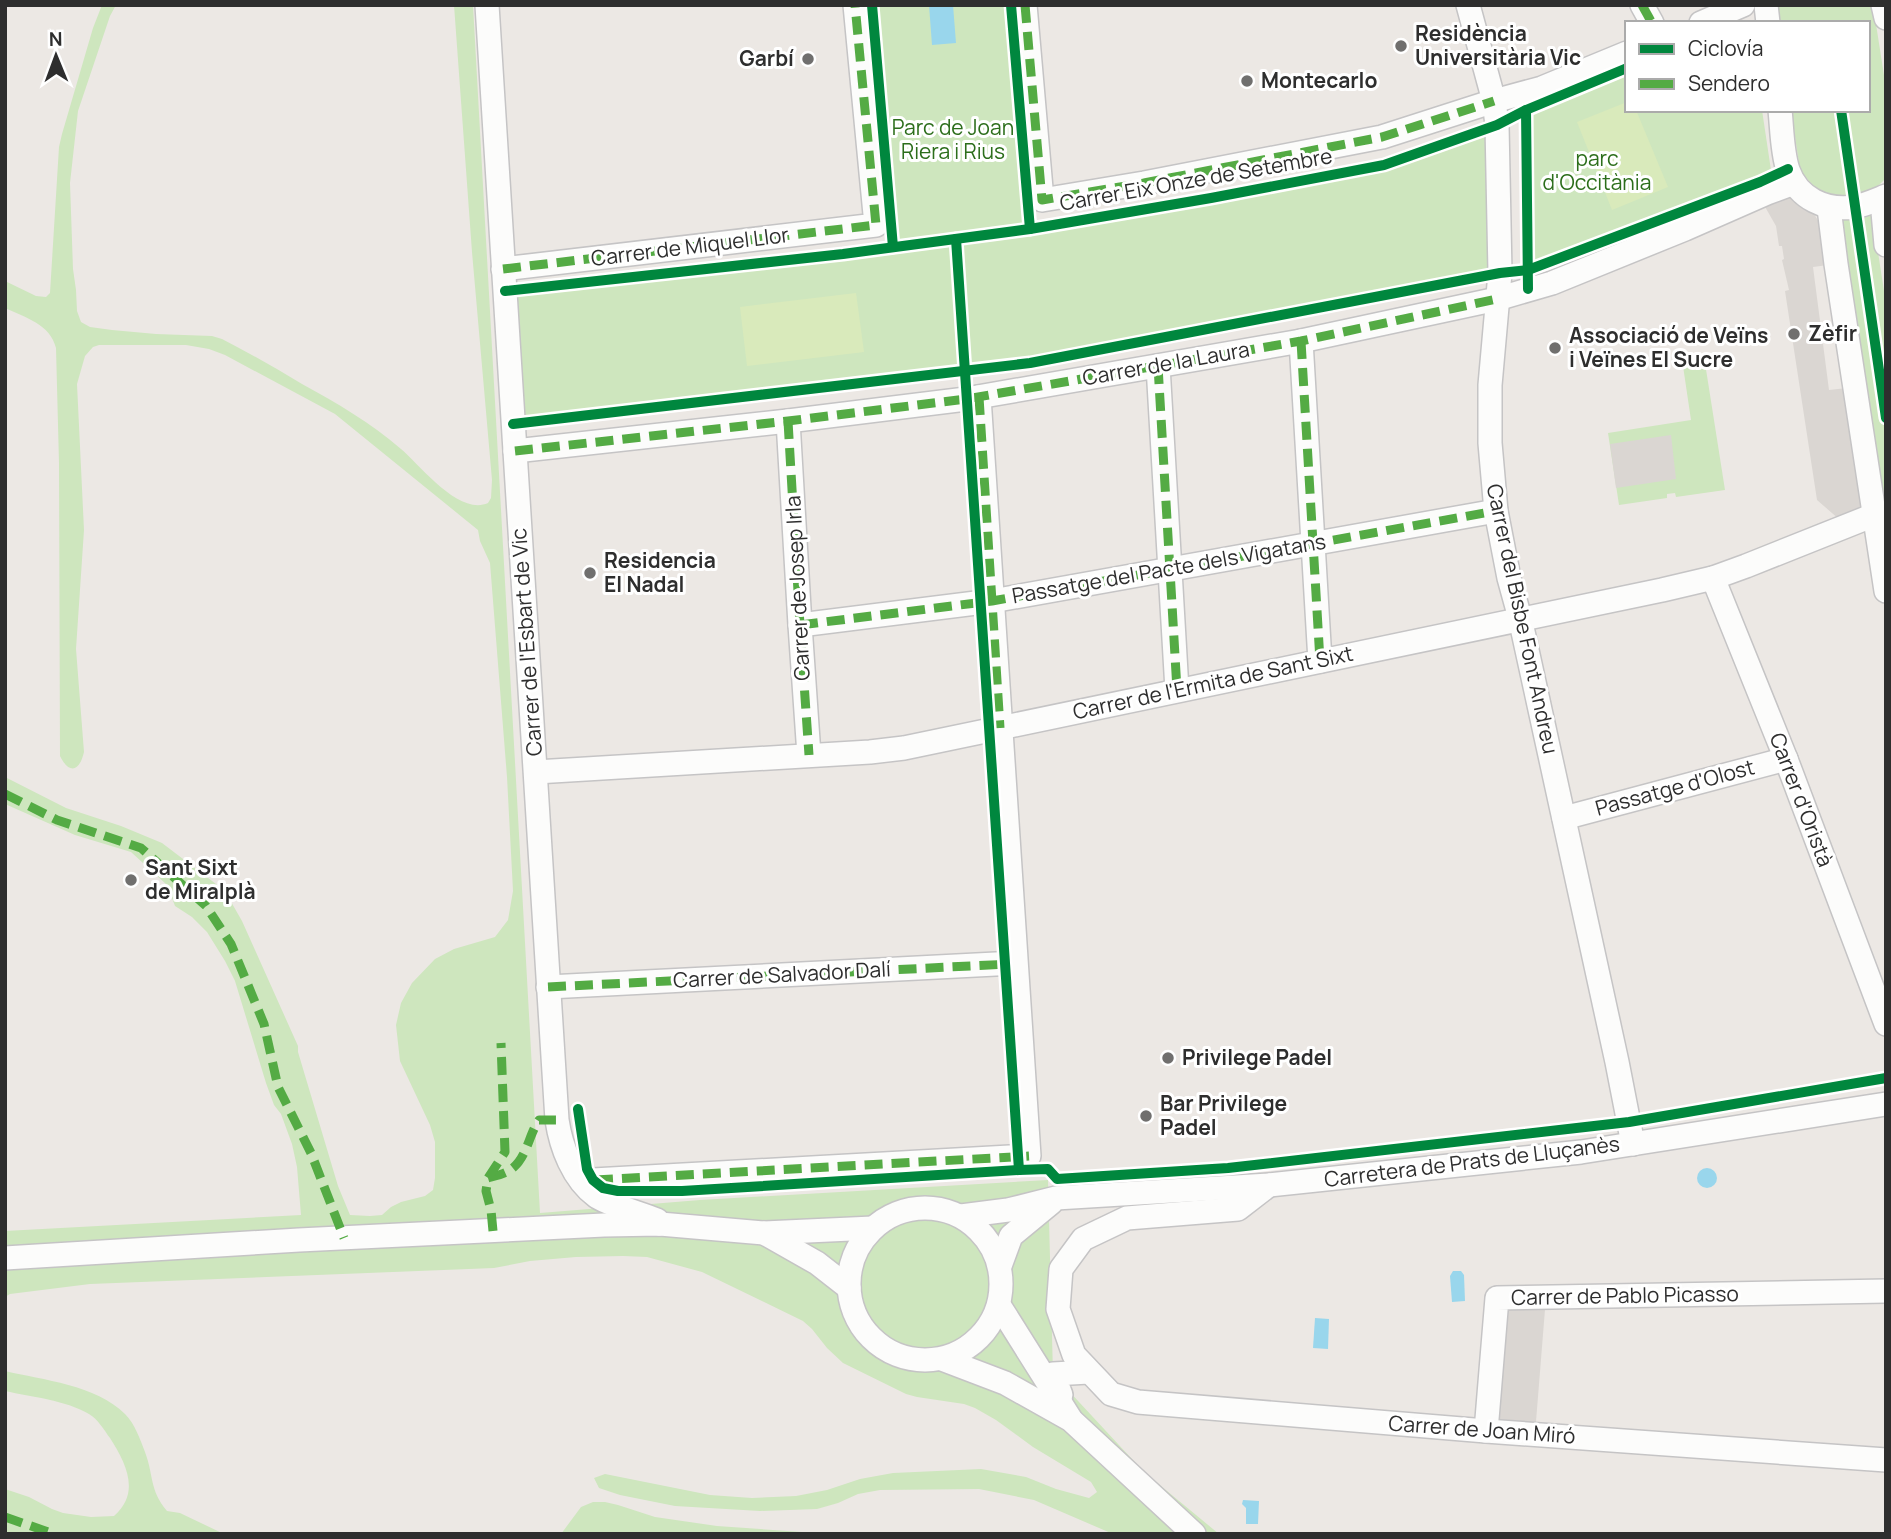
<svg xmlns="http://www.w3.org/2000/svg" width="1891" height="1539" font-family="Manrope,sans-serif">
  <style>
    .green { fill: #cee6be }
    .pitch { fill: #d9eabb }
    .plaza { fill: #dad6d2 }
    .water { fill: #99d6ec }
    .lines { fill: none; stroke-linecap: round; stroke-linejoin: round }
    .minor-casing { stroke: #c5c4c5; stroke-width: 26 }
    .minor { stroke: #fcfcfb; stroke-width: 23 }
    .quiet { stroke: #54ab44; stroke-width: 9; stroke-dasharray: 18 9; stroke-linecap: butt }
    .cycleway-casing { stroke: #fff; stroke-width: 15 }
    .cycleway { stroke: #00873e; stroke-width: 10 }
    .poi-dot { fill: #706f6e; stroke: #fff; stroke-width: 2.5 }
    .labels { text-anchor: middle; stroke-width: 6; stroke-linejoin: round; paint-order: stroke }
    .poi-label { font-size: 21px; font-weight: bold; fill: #2e2e2e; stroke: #fff; text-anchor: start }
    .park-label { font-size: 21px; fill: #2c6e1b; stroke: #fff }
    .street-label { font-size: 21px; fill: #2e2e2e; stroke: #fff }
  </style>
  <rect width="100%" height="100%" fill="#ece8e4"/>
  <g class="green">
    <path d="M102,5H116L110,16L78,111L70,183L73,269L76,290L77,311L81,322L90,327L112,330L156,334L212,336L222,339C249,353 276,368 302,384C337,403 371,423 401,449C421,466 459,516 488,503L491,498L492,480L472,252L454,5H473L540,1213L700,1200L1048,1180L1053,1374L1144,1472L1219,1534H1113L1034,1500L979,1489L880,1490L858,1494L838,1503L817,1509L760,1511L675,1506L620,1495L599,1488L594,1478L605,1474L710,1495L752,1498L796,1496L827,1490L860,1479L893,1473L981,1469L1026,1477L1056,1489L1089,1498L1097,1492L1091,1482L1033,1447L996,1420L975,1408L964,1404L917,1397L906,1394L843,1363L827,1348L812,1329L803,1321L702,1272L647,1257L623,1256L576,1257L530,1261L494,1268L90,1284L10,1294L5,1297V1231L301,1215L297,1167L292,1144L281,1114L274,1105L266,1083L235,981L225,961L207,932L192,917L175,906L167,885L131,852L75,835L5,804V777L66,808L121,826L162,843L216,884L230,900L242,921L298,1046V1052L338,1186L350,1215L370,1216L382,1215L391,1207L401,1202L425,1196L433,1190L435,1178V1142L430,1125L400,1061L396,1025L401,1003L412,983L435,959L454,949L495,937L508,920L513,891L507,777L490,563L480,541L478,530L335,414L225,355L209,349L186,345H99L93,347L85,356L77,384L84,530L76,649L84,752C80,770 70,776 60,756L59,463L56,348C50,324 26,318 5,308V281L36,296L46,297L50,293L59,147L62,134L93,28Z"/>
    <polygon points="872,5 1011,5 1031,229 1384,165 1497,125 1500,273 1030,363 513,424 505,291 893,247"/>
    <polygon points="1775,5 1873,5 1886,88 1886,178 1871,193 1838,200 1817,191 1800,170 1791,110 1868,110 1868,23 1778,23"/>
    <polygon points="1627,68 1627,110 1762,110 1772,177 1528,270 1526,110"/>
    <polygon points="1872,213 1886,304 1886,542 1838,219 1861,220"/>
    <polygon points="1705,363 1725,490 1676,497 1675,493 1667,494 1667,498 1619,505 1608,433 1691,420 1683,366"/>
    <path d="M5,1371C43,1380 96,1385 125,1414C135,1424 140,1439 145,1452C154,1476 149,1489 167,1511L180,1513L224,1534H5V1489L29,1497L52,1509L63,1513L91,1517L114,1516C141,1493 126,1463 110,1438C104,1430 98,1419 89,1414C65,1400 32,1397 5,1391Z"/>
    <polygon points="593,1502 605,1502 618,1505 655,1517 717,1526 831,1534 561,1534 581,1507"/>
  </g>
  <g class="pitch">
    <polygon points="1627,102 1627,110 1636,110 1668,187 1612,210 1577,122"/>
    <polygon points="856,293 864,352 747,366 740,307"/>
  </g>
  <g class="plaza">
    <polygon points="1788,194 1798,200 1814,214 1822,227 1828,265 1813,267 1829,390 1847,388 1863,498 1862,507 1856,512 1840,520 1817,500 1785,291 1789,290 1782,260 1784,259 1782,246 1779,246 1776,226 1764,205"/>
    <polygon points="1671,435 1676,479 1616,488 1610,444"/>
    <polygon points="1546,1297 1535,1434 1486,1431 1497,1298"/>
  </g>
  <g class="water">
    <polygon points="929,5 953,5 956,43 932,45"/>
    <circle cx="1707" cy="1178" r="10"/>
    <polygon points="1453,1271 1461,1271 1464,1275 1465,1301 1452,1302 1450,1276"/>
    <polygon points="1315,1318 1329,1319 1328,1349 1313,1348"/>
    <polygon points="1243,1500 1259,1501 1258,1524 1246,1524 1246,1508 1242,1504"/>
  </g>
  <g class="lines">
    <defs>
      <g id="minor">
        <path d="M487,5L557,1120C561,1147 573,1179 596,1196C606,1204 643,1214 657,1220L660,1224"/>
        <polyline points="1025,5 1042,200 1144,183 1382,137 1494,101 1542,88 1627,53"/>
        <polyline points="1468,5 1494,101 1497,125 1500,273 1490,385 1490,443 1496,511 1509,578 1520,618 1617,1062 1633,1144"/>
        <polyline points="1642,5 1652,23"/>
        <polyline points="1766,5 1768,23"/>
        <polyline points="1883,5 1886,18"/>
        <polyline points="1701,23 1743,5"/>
        <path d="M1780,110C1782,129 1782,152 1788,170C1798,199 1826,211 1854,207C1865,205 1876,200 1886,196"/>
        <polyline points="1886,198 1883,212 1886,245"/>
        <polyline points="1829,208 1836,264 1886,591"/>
        <polyline points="503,269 876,225 855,5"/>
        <polyline points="1301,341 1320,661"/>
        <polyline points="1158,366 1177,690"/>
        <polyline points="788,421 800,625 809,755"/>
        <polyline points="515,451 788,421 966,399 1301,341 1497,299 1552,283 1685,229 1767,193 1794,183"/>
        <polyline points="1713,578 1786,759 1886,1024"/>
        <polyline points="800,625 992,601 1496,511"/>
        <polyline points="536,772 870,752 904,748 1662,590 1713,578 1746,566 1874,515"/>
        <polyline points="1564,818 1786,759"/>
        <polyline points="548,987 1015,963"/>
        <polyline points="593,1180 1029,1156 979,397"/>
        <polyline points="1269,1185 1238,1209 1127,1218 1083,1239 1061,1269 1058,1309 1074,1355 1111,1394 1138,1402 1486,1431 1886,1460"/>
        <circle cx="925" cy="1284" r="76"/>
        <polyline points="961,1216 1008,1210 1056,1198 1269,1185 1581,1152 1886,1104"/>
        <polyline points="764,1233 817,1263 849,1288"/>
        <polyline points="5,1258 299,1240 604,1225 660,1224 764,1233 873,1228"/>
        <polyline points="1000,1266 1011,1236 1051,1203"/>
        <polyline points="999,1305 1070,1418"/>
        <polyline points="942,1359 1005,1383 1071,1420 1194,1534"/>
        <polyline points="1061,1395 1053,1374 1089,1372"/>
        <polyline points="1486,1431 1497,1298 1886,1291"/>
      </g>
    </defs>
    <use href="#minor" class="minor-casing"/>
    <use href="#minor" class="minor"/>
    <g class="quiet">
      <polyline points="1025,5 1042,200 1144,183 1382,137 1494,101"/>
      <polyline points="1642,5 1652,23"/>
      <polyline points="503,269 876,225 855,5"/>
      <polyline points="1301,341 1320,661"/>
      <polyline points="1158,366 1177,690"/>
      <polyline points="979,397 1000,728"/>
      <polyline points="788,421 800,625 809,755"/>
      <polyline points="515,451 788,421 966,399 1301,341 1497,299"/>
      <polyline points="800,625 992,601 1496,511"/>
      <polyline points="5,794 57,820 141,848 206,906 231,944 264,1024 278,1087 311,1153 344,1238"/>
      <polyline points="548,987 1010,964"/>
      <path d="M488,1178C495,1176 504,1174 510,1170C527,1159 528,1136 539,1120H557"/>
      <polyline points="595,1180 1029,1156"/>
      <polyline points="493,1231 491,1210 486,1191 488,1178 505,1152 501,1043"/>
      <polyline points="5,1517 54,1534"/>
    </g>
    <defs>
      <g id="cycleway">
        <polyline points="872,5 893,247"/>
        <polyline points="1011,5 1030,229"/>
        <polyline points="1526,110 1528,289"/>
        <polyline points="1841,110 1886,418"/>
        <polyline points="956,239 1019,1170"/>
        <polyline points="505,291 843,254 1030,229 1211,198 1384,165 1497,125 1526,110 1627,68"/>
        <polyline points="513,424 1030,363 1500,273 1528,270 1760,182 1788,169"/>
        <polyline points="578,1109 587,1169 593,1180 603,1188 618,1191 682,1191 1019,1170 1048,1169 1057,1179 1228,1168 1629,1122 1886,1078"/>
      </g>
    </defs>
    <use href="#cycleway" class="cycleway-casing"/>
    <use href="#cycleway" class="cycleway"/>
  </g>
  <g class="poi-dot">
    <circle cx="1401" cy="46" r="7"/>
    <circle cx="808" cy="59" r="7"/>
    <circle cx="1247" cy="81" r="7"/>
    <circle cx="1794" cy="334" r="7"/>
    <circle cx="1555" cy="348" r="7"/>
    <circle cx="590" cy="573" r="7"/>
    <circle cx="131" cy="880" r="7"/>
    <circle cx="1168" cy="1058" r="7"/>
    <circle cx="1146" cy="1116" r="7"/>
  </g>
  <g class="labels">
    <g class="poi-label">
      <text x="1415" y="41">Residència<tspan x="1415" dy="24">Universitària Vic</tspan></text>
      <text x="794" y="66" text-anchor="end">Garbí</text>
      <text x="1261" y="88">Montecarlo</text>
      <text x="1808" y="341">Zèfir</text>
      <text x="1569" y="343">Associació de Veïns<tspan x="1569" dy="24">i Veïnes El Sucre</tspan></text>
      <text x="604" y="568">Residencia<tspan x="604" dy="24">El Nadal</tspan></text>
      <text x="145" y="875">Sant Sixt<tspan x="145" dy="24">de Miralplà</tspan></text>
      <text x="1182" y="1065">Privilege Padel</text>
      <text x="1160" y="1111">Bar Privilege<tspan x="1160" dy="24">Padel</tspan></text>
    </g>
    <g class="park-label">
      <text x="953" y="135">Parc de Joan<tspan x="953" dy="24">Riera i Rius</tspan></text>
      <text x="1597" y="166">parc<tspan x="1597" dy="24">d'Occitània</tspan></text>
    </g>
    <g class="street-label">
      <text transform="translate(1196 180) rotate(-10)" y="7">Carrer Eix Onze de Setembre</text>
      <text transform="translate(690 247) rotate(-7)" y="7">Carrer de Miquel Llor</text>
      <text transform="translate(1166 364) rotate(-10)" y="7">Carrer de la Laura</text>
      <text transform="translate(1169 569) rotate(-10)" y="7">Passatge del Pacte dels Vigatans</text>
      <text transform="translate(798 588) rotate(-93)" y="7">Carrer de Josep Irla</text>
      <text transform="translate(1522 619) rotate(78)" y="7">Carrer del Bisbe Font Andreu</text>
      <text transform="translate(527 642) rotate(-94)" y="7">Carrer de l'Esbart de Vic</text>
      <text transform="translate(1213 683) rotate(-12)" y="7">Carrer de l'Ermita de Sant Sixt</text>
      <text transform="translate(1675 788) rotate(-15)" y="7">Passatge d'Olost</text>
      <text transform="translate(1801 800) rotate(69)" y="7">Carrer d'Oristà</text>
      <text transform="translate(782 975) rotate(-3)" y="7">Carrer de Salvador Dalí</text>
      <text transform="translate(1472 1162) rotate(-7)" y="7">Carretera de Prats de Lluçanès</text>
      <text transform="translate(1625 1296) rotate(-1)" y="7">Carrer de Pablo Picasso</text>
      <text transform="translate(1482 1430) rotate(4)" y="7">Carrer de Joan Miró</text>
    </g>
  </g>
  <rect width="1891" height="1539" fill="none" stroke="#2e2e2e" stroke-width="14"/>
  <rect x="1625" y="21" width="245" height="91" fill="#ffffff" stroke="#ababab" stroke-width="2"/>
  <rect x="1639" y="44" width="35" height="10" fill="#00873e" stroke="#ababab" stroke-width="2"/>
  <text x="1688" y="56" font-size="21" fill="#2e2e2e">Ciclovía</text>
  <rect x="1639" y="79" width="35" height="10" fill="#54ab44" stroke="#ababab" stroke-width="2"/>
  <text x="1688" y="91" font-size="21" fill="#2e2e2e">Sendero</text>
  <g transform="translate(56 56) rotate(359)" stroke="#ffffff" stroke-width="5" paint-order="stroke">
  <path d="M0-5L12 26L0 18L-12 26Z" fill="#2e2e2e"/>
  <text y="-10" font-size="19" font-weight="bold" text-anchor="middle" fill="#2e2e2e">N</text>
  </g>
</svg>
